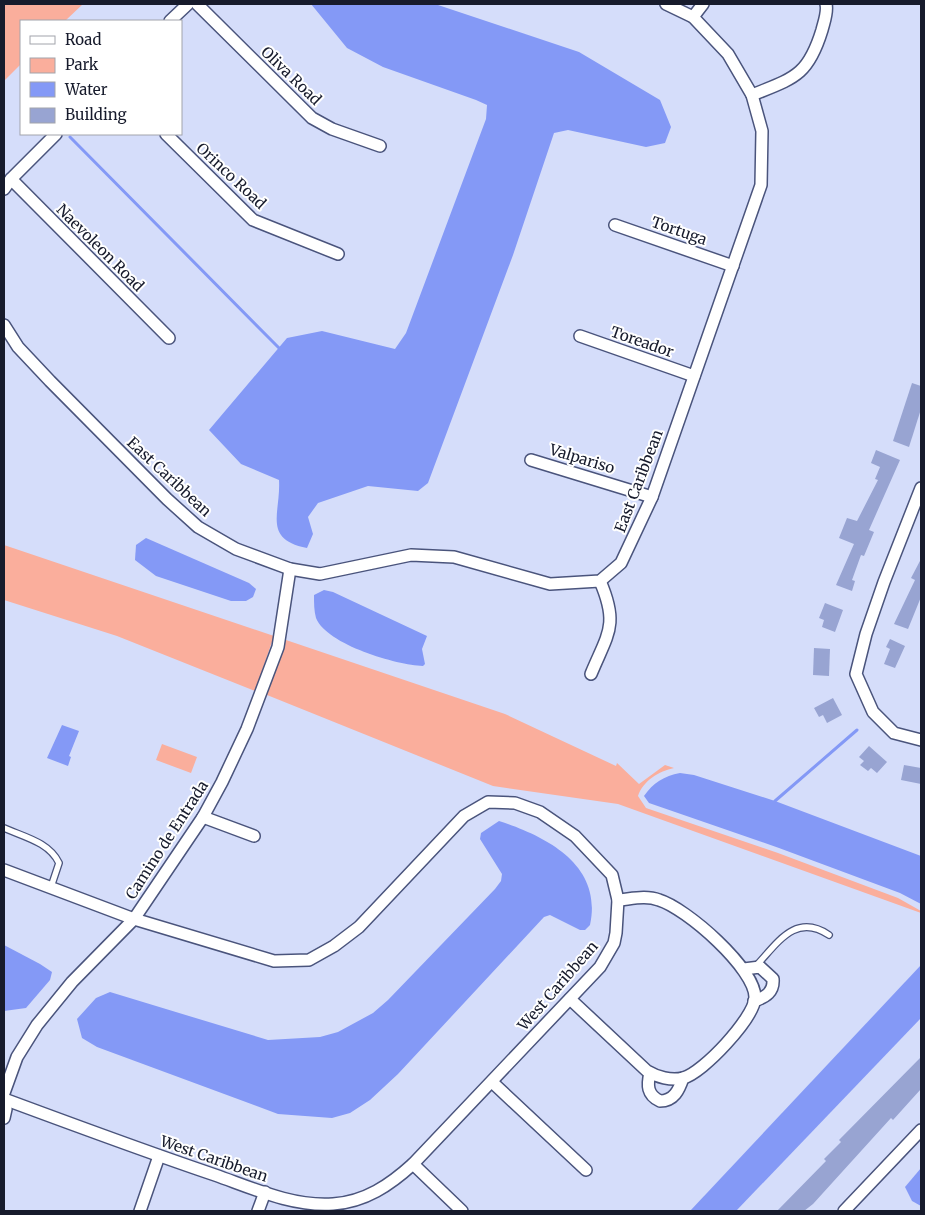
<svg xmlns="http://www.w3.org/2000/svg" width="925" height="1215" font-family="Merriweather,serif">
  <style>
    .green { fill: #faae9c }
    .water { fill: #8499f6 }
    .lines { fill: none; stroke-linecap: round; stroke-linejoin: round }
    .stream { stroke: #8499f6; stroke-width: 3 }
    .building { fill: #98a4d2 }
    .service-casing { stroke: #4a547c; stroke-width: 8 }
    .minor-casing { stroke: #4a547c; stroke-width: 14 }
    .service { stroke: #fff; stroke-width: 5.5 }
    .minor { stroke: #fff; stroke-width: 11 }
    .labels { text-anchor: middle; stroke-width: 4; stroke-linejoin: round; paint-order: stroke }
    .street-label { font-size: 15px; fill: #171b2c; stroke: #fff }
  </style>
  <rect width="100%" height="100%" fill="#d5ddfa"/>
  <g class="green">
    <polygon points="4,4 83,4 65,21 21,21 21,64 4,81"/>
    <polygon points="4,545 274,636 255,691 117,636 4,600"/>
    <path d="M286,640L505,714L616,766L617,763L639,784L665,765L674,768C659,771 643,781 638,796L646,808L778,853L898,898L921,911V913L618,804L493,786L267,695Z"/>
    <polygon points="162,744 197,757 191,773 156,760"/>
  </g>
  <g class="water">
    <path d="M311,4H435L579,52L660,100L671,127L665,143L646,147L568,130L554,133L513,255L428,483L418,491L368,486L318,503L308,517L313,534L307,548C262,539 281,513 279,480L241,464L209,430L287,338L322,331L395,349L406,333L486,119L487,105L476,100L383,67L347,48Z"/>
    <polygon points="146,538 249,583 256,589 253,597 246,601 231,601 156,576 135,560 136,545"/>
    <path d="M324,590L333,592L427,636L422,649L425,664L423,666C397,665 327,645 316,618C314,611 314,603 314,595Z"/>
    <polygon points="62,725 79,731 69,756 71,757 68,766 47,758"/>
    <path d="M680,773L694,775L775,801L921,856V904L900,893L779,848L649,803L644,796C653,783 664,776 680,773Z"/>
    <path d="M499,821C547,837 603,865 590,925L585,930H580L550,915L544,917L398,1074L370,1100L350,1113L332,1118L278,1114L97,1047L82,1038L77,1019L96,998L110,992L268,1040L320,1037L338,1032L373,1013L388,1000L495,889L501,881L502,874L480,839L481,833Z"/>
    <polygon points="4,945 40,964 52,972 50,980 26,1008 4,1011"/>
    <polygon points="921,965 921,1018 736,1211 690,1211"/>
    <polygon points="921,1168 921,1206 912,1201 905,1187"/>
  </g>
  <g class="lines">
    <g class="stream">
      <polyline points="70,137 279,348"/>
      <polyline points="775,801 857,730"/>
    </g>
  </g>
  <g class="building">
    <polygon points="912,383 921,386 921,409 909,447 893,441"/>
    <polygon points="876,450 900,460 869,530 874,532 864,556 861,555 852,580 855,581 852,591 836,585 854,544 839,538 847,518 857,521 878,480 875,479 880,467 871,463"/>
    <polygon points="921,559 921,597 908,629 894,624 915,580 911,578"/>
    <polygon points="825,603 843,610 835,632 822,627 824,620 819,618"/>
    <polygon points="890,639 905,646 895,668 884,664 890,649 886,647"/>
    <polygon points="814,648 830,649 829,676 813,675"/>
    <polygon points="833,698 842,715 827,723 823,715 819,717 814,708"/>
    <polygon points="869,746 887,762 877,773 871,768 868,771 860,765 864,761 859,757"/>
    <polygon points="904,765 921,768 921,784 901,780"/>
    <polygon points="921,1057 921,1089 911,1100 893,1120 891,1118 813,1204 804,1211 777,1211 826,1161 824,1159 841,1142 839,1140"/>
  </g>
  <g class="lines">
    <defs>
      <g id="service">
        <path d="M4,828C24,837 49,842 59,863L51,887"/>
        <path d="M755,967C777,944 795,912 829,935"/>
      </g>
      <g id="minor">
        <polyline points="197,4 312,118 332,129 380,146"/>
        <polyline points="693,17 703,4"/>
        <polyline points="170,21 188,4"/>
        <path d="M752,95C794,78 808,76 822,30C824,22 828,12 826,4"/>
        <polyline points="166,134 253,220 338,254"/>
        <polyline points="11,179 169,338"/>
        <polyline points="4,189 11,179 56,134"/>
        <polyline points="615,225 733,266"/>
        <polyline points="4,325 18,347 50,381 167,499 198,527 236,549 290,569 320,574 411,555 454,557 550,584 600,581 621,563 652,497 761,185 762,131 752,95 728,54 693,17 666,4"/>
        <polyline points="580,336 694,376"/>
        <polyline points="531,460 652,497"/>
        <polyline points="921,488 884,582 866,634 856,674 873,712 894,733 921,740"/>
        <path d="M591,674C608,633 619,625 600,581"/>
        <polyline points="203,817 254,836"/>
        <path d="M4,870L134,919L274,961L309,960L334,946L359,927L464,816L488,802L515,803L540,812L575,836L612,875L618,900L616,933L614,943L600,967L413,1164C390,1185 365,1202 333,1204C293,1207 252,1188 215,1175C144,1151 74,1125 4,1099"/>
        <path d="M744,969L760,967L773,979C774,992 766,997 754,1001"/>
        <path d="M570,999L647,1071C657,1077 671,1081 683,1078C703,1073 754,1018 755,998C756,969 686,908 659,900C646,895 631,899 618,900"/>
        <path d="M650,1073C647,1085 647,1095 660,1101C674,1101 679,1090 683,1078"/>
        <polyline points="492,1082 586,1170"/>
        <polyline points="4,1093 17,1057 37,1025 72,982 134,919 203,817 222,782 247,729 278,647 290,569"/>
        <polyline points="4,1103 6,1109 4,1118"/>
        <polyline points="413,1164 462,1211"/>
        <polyline points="140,1211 159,1156"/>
        <polyline points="258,1211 265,1192"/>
        <polyline points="844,1211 921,1130"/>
      </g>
    </defs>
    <use href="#service" class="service-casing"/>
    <use href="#minor" class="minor-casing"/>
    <use href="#service" class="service"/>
    <use href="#minor" class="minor"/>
  </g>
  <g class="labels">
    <g class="street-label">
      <text transform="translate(291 76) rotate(44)" y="5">Oliva Road</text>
      <text transform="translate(231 176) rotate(43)" y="5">Orinco Road</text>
      <text transform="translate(679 231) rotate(19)" y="5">Tortuga</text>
      <text transform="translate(100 248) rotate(45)" y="5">Naevoleon Road</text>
      <text transform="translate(642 342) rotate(19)" y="5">Toreador</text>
      <text transform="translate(582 459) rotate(17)" y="5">Valpariso</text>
      <text transform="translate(169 477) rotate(43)" y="5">East Caribbean</text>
      <text transform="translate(639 481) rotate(-69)" y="5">East Caribbean</text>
      <text transform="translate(167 840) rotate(-57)" y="5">Camino de Entrada</text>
      <text transform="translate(558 986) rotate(-49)" y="5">West Caribbean</text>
      <text transform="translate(214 1159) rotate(19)" y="5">West Caribbean</text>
    </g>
  </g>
  <rect width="925" height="1215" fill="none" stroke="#171b2c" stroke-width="10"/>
  <rect x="20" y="20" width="162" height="115" fill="#ffffff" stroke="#a2a4ab"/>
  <rect x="30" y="36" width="25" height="8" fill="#ffffff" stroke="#a2a4ab"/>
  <text x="65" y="45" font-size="15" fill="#171b2c">Road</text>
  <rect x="30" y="58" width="25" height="15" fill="#faae9c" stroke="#a2a4ab"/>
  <text x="65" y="70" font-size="15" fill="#171b2c">Park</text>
  <rect x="30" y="82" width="25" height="15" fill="#8499f6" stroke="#a2a4ab"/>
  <text x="65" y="95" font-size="15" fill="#171b2c">Water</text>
  <rect x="30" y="108" width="25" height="15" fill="#98a4d2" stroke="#a2a4ab"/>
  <text x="65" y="120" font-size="15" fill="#171b2c">Building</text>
</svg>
